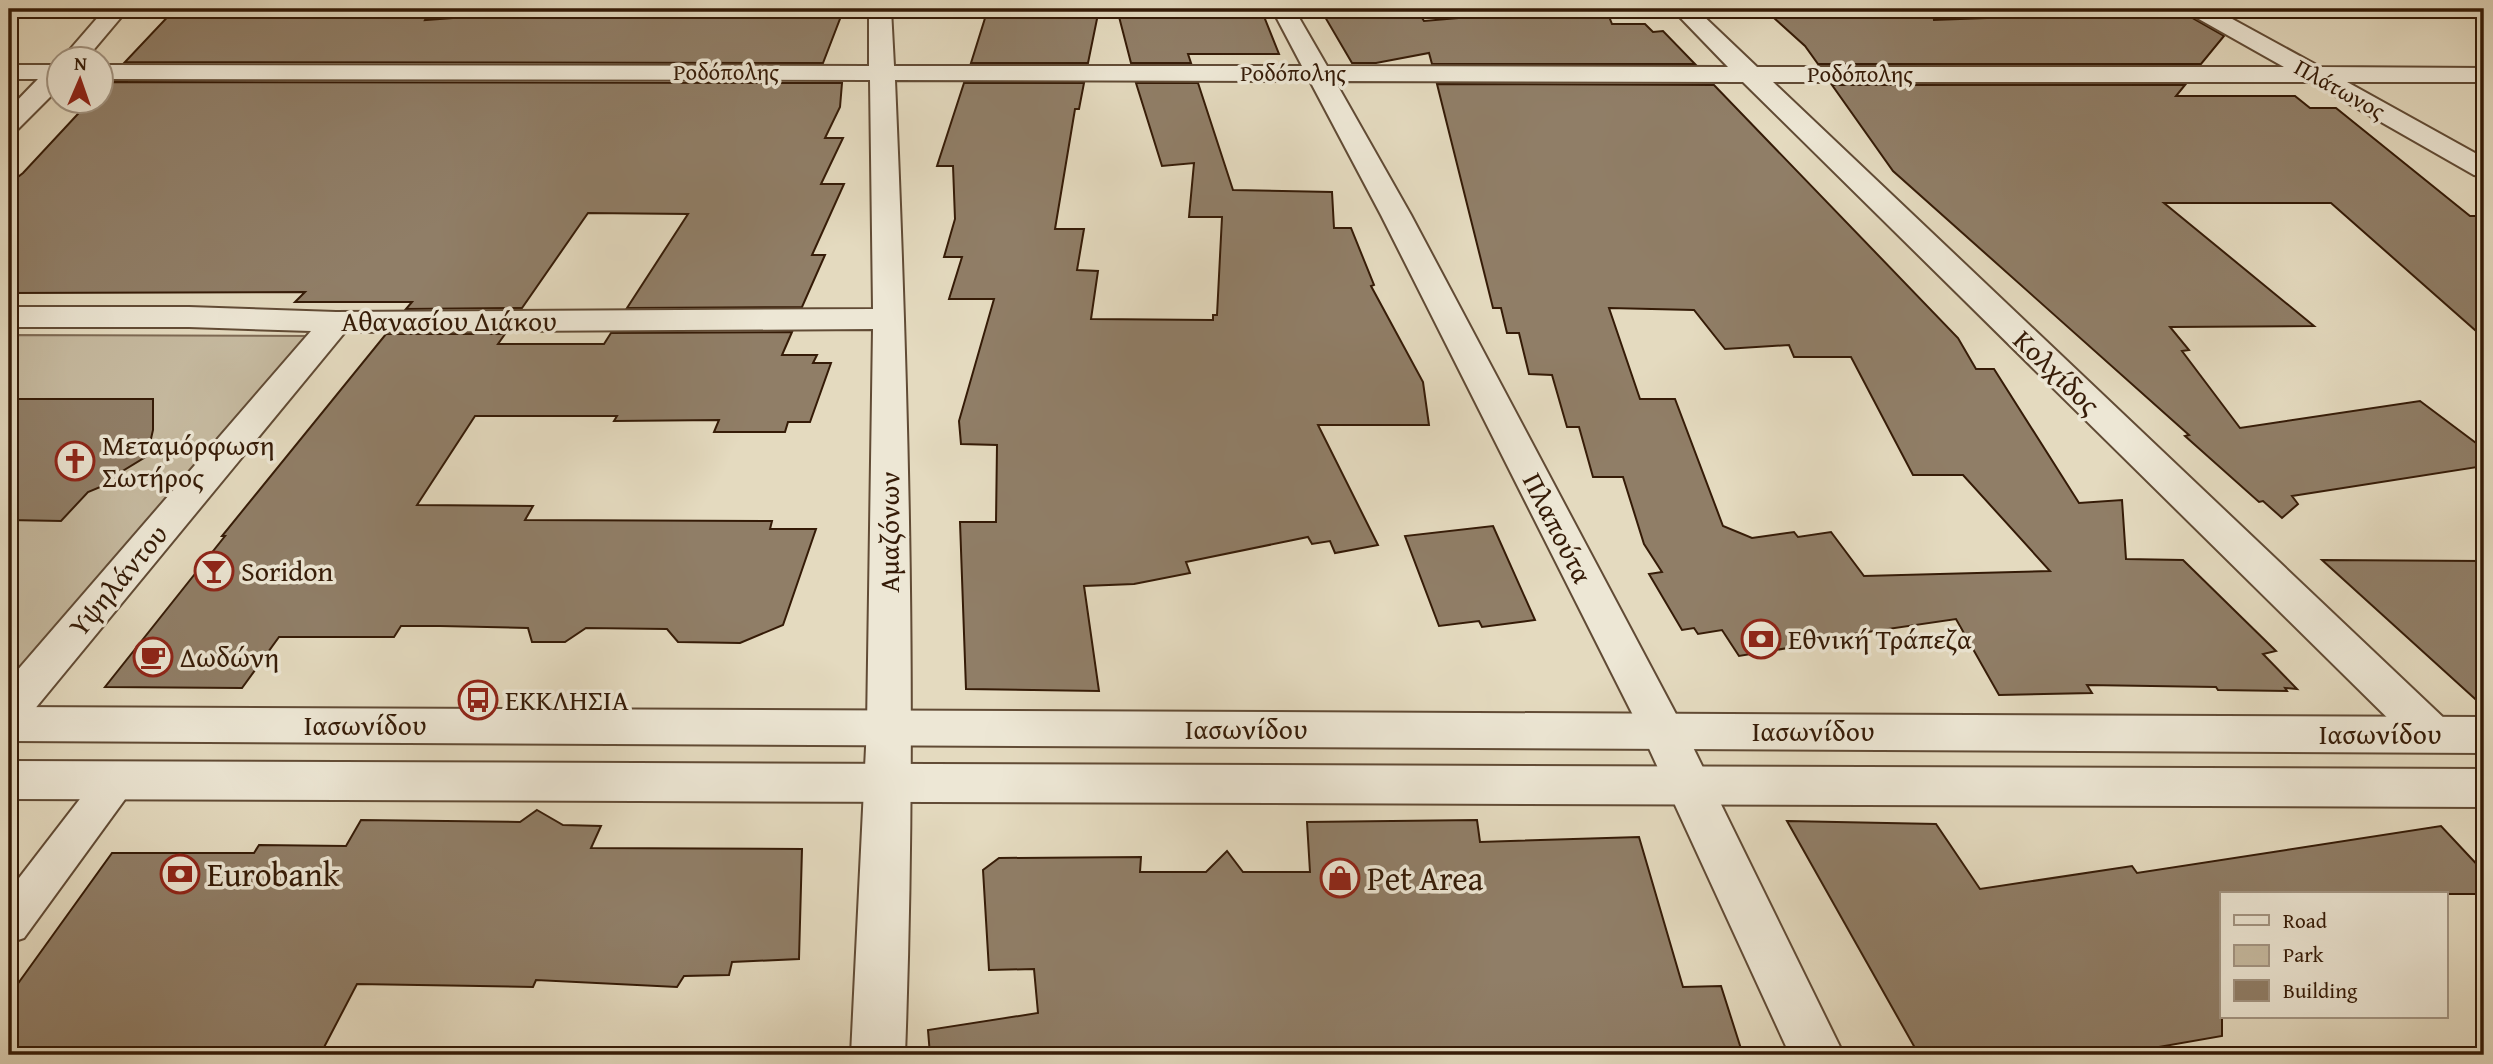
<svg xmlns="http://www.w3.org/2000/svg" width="2493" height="1064" font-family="'Gentium Book Plus',serif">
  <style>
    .green { fill: #c6baa0; stroke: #7e6a54; stroke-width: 2 }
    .building { fill: #907e67; stroke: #351b07; stroke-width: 2; fill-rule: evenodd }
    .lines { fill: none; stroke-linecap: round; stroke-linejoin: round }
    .pedestrian-casing { stroke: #614b35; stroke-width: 4 }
    .minor-casing { stroke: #614b35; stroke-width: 4 }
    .tertiary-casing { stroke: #614b35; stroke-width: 4 }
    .pedestrian { fill: #ede7d5; fill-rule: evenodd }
    .minor { fill: #ede7d5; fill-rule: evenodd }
    .tertiary { fill: #ede7d5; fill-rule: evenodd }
    .labels { text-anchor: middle; stroke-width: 7; stroke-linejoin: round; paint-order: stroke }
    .far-street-label { font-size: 23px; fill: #351b07; stroke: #ede7d5 }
    .street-label { font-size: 28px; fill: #351b07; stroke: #ede7d5 }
    .poi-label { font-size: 28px; fill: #351b07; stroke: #ede7d5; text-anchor: start }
    .near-poi-label { font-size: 33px; fill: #351b07; stroke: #ede7d5; text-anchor: start }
  </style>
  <rect width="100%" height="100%" fill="#e4dabf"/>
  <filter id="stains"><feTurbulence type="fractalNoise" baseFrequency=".00286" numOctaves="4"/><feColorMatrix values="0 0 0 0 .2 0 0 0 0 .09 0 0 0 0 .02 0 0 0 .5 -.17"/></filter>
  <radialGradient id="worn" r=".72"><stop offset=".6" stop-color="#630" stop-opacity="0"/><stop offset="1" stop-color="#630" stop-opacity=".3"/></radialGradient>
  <polygon class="green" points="9,335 308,336 9,685"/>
  <g class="building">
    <polygon points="175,9 431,9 425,20 533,12 536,9 640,9 637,13 797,13 798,11 843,11 823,63 125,62"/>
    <polygon points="1117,9 1261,9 1279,54 1188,54 1191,63 1131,63"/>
    <polygon points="1563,9 1606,9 1612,24 1645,24 1653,32 1663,31 1695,64 1432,64 1429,53 1376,63 1352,63 1325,17 1417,10 1424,21"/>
    <polygon points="1764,9 1933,9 1934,20 2067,15 2070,17 2146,9 2184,9 2189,16 2224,36 2201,64 1818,64 1805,46"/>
    <polygon points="1098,14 1088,63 971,63 986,15"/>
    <polygon points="107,82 842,83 840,107 825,138 843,138 821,184 844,184 812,255 825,255 802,307 627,308 688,214 588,213 522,308 406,309 412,302 295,302 305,292 9,293 9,184 23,173 89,102 102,102 102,88"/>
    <polygon points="964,83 1084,83 1079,109 1075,109 1055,229 1084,229 1077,270 1098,271 1091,319 1213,320 1213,315 1217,315 1222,217 1189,217 1194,163 1162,166 1136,83 1198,83 1233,190 1332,192 1334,228 1351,228 1374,285 1371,286 1423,382 1429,425 1318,425 1378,545 1335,553 1330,541 1312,544 1308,537 1186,562 1190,573 1134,584 1084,586 1099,691 966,689 960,522 996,522 997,445 961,444 959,421 994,299 949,299 962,257 944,257 955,219 953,166 937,166"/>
    <path d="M1437,84L1714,85L1958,338L1976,369H1994L2079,503L2122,500L2126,559L2183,560L2276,651L2263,654L2297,689L2285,688L2287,691L2218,690L2216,687L2087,685L2092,693L1999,695L1956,619L1792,643L1794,647L1739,656L1722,630L1698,634L1694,628L1682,630L1649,574L1662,572L1644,544L1623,477H1593L1579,427H1567L1552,375L1529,374L1519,333H1507L1501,308H1493ZM1609,308L1694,310L1725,349L1789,345L1794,357H1851L1913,475H1963L2050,571L1864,576L1831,532L1798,537L1794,532L1752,538L1723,526L1675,399H1640Z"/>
    <polygon points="1832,85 2185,85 2176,96 2295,96 2310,108 2336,108 2470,216 2484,216 2484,338 2331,203 2164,203 2314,326 2170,327 2189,350 2182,351 2240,428 2420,401 2484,449 2484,466 2292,496 2298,504 2282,518 2263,501 2259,502 2185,436 2189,435 1893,171"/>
    <polygon points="792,332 782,355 817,355 813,363 831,363 810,422 788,422 785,432 714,432 719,420 614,421 617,416 475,416 417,505 533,506 525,520 772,521 770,529 816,529 783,625 740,643 678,642 667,629 586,628 565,642 532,642 528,628 440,626 401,626 394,637 279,637 242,688 105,687 225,536 222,536 386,334 505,334 498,344 604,344 611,333"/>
    <polygon points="9,399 153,399 153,430 147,456 121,472 110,483 88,492 61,521 9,520"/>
    <polygon points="1493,526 1535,620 1482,627 1479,621 1439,626 1405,536"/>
    <polygon points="2322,560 2484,561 2484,707"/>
    <polygon points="537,810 563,825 601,826 591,848 802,849 799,959 732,962 729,975 684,976 677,987 536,980 533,987 357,984 320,1055 9,1055 9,996 112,853 254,853 259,845 346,846 361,820 520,822"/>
    <polygon points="1477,820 1480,842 1639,837 1683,987 1721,986 1743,1055 930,1055 928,1030 1038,1013 1034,969 989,970 983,870 999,858 1141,857 1140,872 1206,872 1227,851 1243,872 1310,872 1307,822"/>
    <polygon points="1787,821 1936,824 1980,889 2132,866 2137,873 2441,826 2484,872 2484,894 2222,894 2222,1036 2113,1055 1919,1055"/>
  </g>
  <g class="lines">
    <defs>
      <polygon id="pedestrian" points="117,764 131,769 137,780 131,791 24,938 9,943 9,891 103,769"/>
      <g id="minor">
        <polygon points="105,9 128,9 85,60 60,61"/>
        <path d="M869,9H891L894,66H1302L1272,9H1294L1327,66L1728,67L1672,9H1696L1757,67H2284L2190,14L2187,9H2214L2320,67L2484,68V82H2347L2484,158V177L2474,175L2311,82H1773L2448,722L2454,734L2448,746L2432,752L2416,746L1743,82L1335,81L1411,215L1685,731L1844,1055H1790L1641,731L1381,215L1310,81L895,80C909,405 917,731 905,1055H851L867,727L873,329L345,332L24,722L9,727V680L311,331L189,327H9V307H189L336,312L873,309L870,80L102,79V65L869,66Z"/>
        <polygon points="9,65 60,65 60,87 18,129 9,131 9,109 38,79 9,79"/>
      </g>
      <g id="tertiary">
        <polygon points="9,707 2484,717 2484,753 9,741"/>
        <polygon points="9,761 2484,769 2484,807 9,799"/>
      </g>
    </defs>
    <use href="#pedestrian" class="pedestrian-casing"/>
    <use href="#minor" class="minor-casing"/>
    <use href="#tertiary" class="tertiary-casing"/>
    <use href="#pedestrian" class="pedestrian"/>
    <use href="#minor" class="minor"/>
    <use href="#tertiary" class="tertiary"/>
  </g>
  <defs>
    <symbol id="church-ring" viewBox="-11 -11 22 22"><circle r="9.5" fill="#ede7d5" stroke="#8f2418" stroke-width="1.5"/><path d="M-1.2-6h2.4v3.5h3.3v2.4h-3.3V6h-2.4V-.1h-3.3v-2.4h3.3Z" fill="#8f2418"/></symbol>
    <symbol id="bar-ring" viewBox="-11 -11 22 22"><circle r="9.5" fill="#ede7d5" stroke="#8f2418" stroke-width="1.5"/><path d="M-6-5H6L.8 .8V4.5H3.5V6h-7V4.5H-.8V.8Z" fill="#8f2418"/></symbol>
    <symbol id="bank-ring" viewBox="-11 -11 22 22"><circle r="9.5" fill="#ede7d5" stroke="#8f2418" stroke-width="1.5"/><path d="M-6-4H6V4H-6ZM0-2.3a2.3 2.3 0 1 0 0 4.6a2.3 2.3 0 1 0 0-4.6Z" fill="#8f2418"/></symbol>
    <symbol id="cafe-ring" viewBox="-11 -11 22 22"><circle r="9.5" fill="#ede7d5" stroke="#8f2418" stroke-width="1.5"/><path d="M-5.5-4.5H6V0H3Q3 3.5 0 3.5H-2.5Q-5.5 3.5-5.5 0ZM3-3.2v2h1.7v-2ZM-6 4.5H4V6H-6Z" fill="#8f2418"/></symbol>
    <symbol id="bus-ring" viewBox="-11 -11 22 22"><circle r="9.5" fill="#ede7d5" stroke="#8f2418" stroke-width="1.5"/><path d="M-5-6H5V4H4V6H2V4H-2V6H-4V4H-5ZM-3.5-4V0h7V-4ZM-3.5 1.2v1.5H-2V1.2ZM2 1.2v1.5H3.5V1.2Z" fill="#8f2418"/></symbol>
    <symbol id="shop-ring" viewBox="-11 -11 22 22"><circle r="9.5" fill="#ede7d5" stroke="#8f2418" stroke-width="1.5"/><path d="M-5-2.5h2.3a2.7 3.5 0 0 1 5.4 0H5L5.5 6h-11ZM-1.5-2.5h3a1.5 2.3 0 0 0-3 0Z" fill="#8f2418"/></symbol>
  </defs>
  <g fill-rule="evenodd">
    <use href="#church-ring" x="53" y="439" width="44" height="44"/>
    <use href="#bar-ring" x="192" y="549" width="44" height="44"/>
    <use href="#bank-ring" x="1739" y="617" width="44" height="44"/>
    <use href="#cafe-ring" x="131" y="635" width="44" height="44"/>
    <use href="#bus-ring" x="456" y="678" width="44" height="44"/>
    <use href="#bank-ring" x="158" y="852" width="44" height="44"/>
    <use href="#shop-ring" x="1318" y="856" width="44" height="44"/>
  </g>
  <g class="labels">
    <g class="far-street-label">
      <text x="726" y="80">Ροδόπολης</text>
      <text x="1293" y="81">Ροδόπολης</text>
      <text x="1860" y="82">Ροδόπολης</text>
      <text transform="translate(2340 89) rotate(29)" y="8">Πλάτωνος</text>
    </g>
    <g class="street-label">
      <text x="449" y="331">Αθανασίου Διάκου</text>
      <text transform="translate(2057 372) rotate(44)" y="10">Κολχίδος</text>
      <text transform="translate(1558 528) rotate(63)" y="10">Πλαπούτα</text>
      <text transform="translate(889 532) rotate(-90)" y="10">Αμαζόνων</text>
      <text transform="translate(118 580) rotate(-50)" y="10">Υψηλάντου</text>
      <text x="365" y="735">Ιασωνίδου</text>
      <text x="1246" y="739">Ιασωνίδου</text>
      <text x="1813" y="741">Ιασωνίδου</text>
      <text x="2380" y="744">Ιασωνίδου</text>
    </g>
    <g class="poi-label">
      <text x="102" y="455">Μεταμόρφωση<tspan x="102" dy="32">Σωτήρος</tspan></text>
      <text x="241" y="581">Soridon</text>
      <text x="1788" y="649">Εθνική Τράπεζα</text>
      <text x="180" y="667">Δωδώνη</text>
      <text x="505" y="710">ΕΚΚΛΗΣΙΑ</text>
    </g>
    <g class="near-poi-label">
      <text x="207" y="886">Eurobank</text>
      <text x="1367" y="890">Pet Area</text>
    </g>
  </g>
  <rect width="2493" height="1064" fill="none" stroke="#e4dabf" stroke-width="35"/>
  <rect x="10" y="10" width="2472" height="1043" fill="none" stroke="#351b07" stroke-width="3.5"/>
  <rect x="18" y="18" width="2458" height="1029" fill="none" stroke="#351b07" stroke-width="2"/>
  <rect x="2220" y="892" width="228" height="126" fill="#ede7d5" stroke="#a39583" stroke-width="2"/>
  <rect x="2234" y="915" width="35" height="10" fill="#ede7d5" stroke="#a39583" stroke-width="2"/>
  <text x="2283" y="928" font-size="21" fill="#351b07">Road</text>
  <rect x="2234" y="945" width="35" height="21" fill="#c6baa0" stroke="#a39583" stroke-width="2"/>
  <text x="2283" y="962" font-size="21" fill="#351b07">Park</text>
  <rect x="2234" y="980" width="35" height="21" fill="#907e67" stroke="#a39583" stroke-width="2"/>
  <text x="2283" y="998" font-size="21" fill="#351b07">Building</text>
  <g transform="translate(80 80) rotate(2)"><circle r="33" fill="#ede7d5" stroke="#a39583" stroke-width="2"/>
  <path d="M0-5L12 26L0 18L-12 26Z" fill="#8f2418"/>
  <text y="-10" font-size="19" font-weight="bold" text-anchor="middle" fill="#351b07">N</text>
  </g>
  <rect width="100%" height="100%" filter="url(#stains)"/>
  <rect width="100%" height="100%" fill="url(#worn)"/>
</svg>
